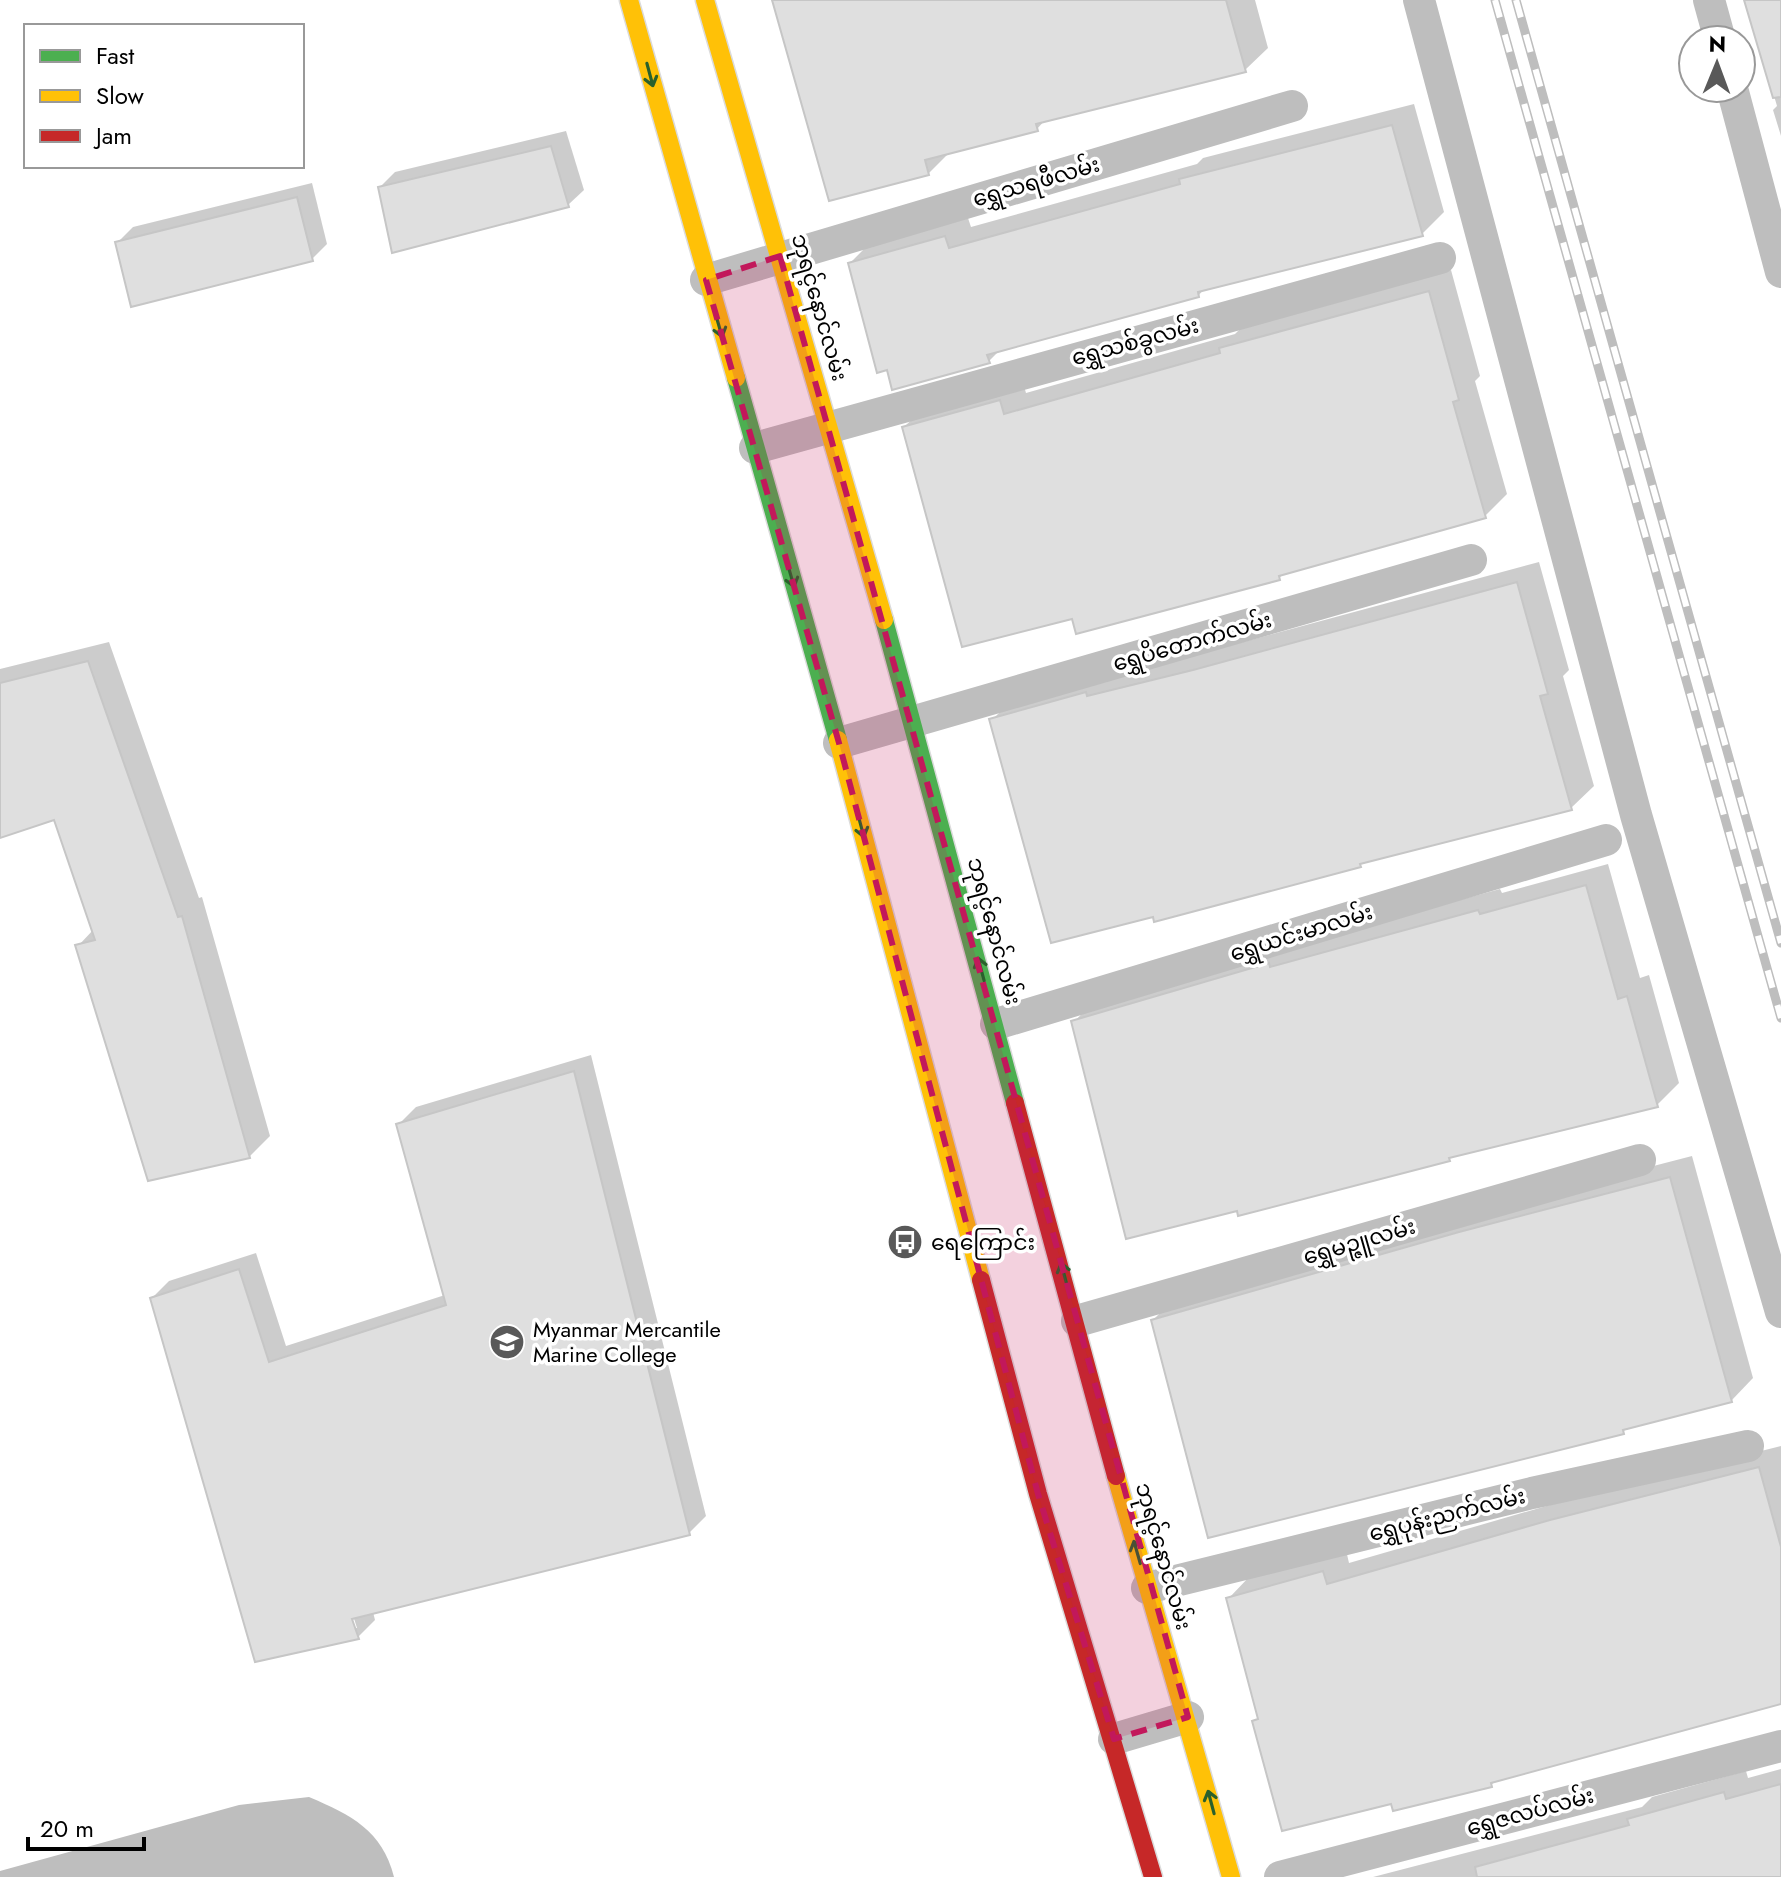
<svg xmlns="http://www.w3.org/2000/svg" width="1781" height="1877" font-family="Jost,'Noto Sans Myanmar',sans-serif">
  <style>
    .water { fill: #bebebe }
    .shadow { fill: #0003; fill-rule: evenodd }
    .building { fill: #dfdfdf; stroke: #c6c6c6; stroke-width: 2 }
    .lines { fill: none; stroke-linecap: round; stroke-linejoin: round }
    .fast-casing { stroke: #dbdbdb; stroke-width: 21 }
    .slow-casing { stroke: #dbdbdb; stroke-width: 21 }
    .jam-casing { stroke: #dbdbdb; stroke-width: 21 }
    .street { stroke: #bebebe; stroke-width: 32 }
    .fast { stroke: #4caf50; stroke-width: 18 }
    .slow { stroke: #ffc107; stroke-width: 18 }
    .jam { stroke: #c62828; stroke-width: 18 }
    .rail-casing { stroke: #bebebe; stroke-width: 9 }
    .rail { stroke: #fff; stroke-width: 6; stroke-dasharray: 18; stroke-linecap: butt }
    .oneway { stroke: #2a602c }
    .marked { fill: #c2185b; fill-opacity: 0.2; stroke: #c2185b; stroke-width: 6; stroke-dasharray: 16 10; stroke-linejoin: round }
    .labels { text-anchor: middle; stroke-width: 7; stroke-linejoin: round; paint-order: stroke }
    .street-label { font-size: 22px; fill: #000; stroke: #fff }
    .poi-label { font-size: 22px; fill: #000; stroke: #fff; text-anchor: start }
  </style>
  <rect width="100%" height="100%" fill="#fff"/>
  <path class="water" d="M309,1797C351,1815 382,1830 394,1877H0V1871L239,1805Z"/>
  <g class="shadow">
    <polygon points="774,0 1255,0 1268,48 1245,70 1046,119 1037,129 951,151 928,174"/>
    <polygon points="1746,0 1781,0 1781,136 1773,110 1777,106"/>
    <polygon points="1414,104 1444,212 1422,234 1206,287 1198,296 1001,349 989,361 850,263 872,241 967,215 971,227 1197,164 1203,158"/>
    <polygon points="566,131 584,190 568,205 380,187 395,172"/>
    <polygon points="312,183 327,244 312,259 117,243 133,227"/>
    <polygon points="1451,270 1480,376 1475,381 1507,494 1485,516 1286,571 1279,578 1074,617 904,427 927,405 1022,379 1026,393 1235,334 1243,326"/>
    <polygon points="1539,562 1569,670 1563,676 1594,786 1571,808 1154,915 992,720 1014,698 1217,649"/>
    <polygon points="109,642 199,898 202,897 270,1136 249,1157 78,946 94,929 56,818 0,836 0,669"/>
    <polygon points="1608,864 1640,978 1649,975 1679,1083 1657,1105 1453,1155 1449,1159 1074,1022 1096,999 1500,889 1502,893"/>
    <path d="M591,1055L706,1516L689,1533L373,1612L375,1620L358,1637L152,1298L169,1281L256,1253L286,1346L445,1295L398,1125L416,1107ZM351,1609L357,1628H353Z"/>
    <polygon points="1692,1156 1753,1378 1731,1401 1505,1463 1153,1320 1175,1298 1483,1210"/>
    <polygon points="1781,1446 1781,1702 1497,1779 1491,1785 1392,1801 1255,1721 1259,1717 1228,1599 1250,1576 1346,1550 1349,1563 1574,1498"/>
    <polygon points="1781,1769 1781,1877 1373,1877 1642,1807 1652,1797 1746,1771 1748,1778"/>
  </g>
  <g class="building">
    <polygon points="772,0 1226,0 1246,72 1036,124 1038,131 925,160 929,175 829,201"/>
    <polygon points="1744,0 1781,0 1781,97 1773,98"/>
    <polygon points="1392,125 1423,236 1198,292 1199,297 987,355 990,363 892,390 887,370 877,373 848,263 945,236 949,248 1180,184 1179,179"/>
    <polygon points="551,146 569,207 392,253 378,187"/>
    <polygon points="297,197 313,261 131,307 115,242"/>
    <polygon points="1429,291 1459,400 1453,402 1486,518 1279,576 1280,580 1076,634 1072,619 962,647 902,427 1000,400 1004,414 1220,353 1219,348"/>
    <polygon points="1517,582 1548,694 1540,696 1572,810 1360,864 1361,867 1154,922 1153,917 1051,943 989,719 1086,692 1087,696 1193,670"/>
    <polygon points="88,661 178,917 182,916 250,1158 148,1181 75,945 95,940 54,820 0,838 0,683"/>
    <polygon points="1586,885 1618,999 1627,996 1658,1107 1449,1158 1450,1161 1238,1216 1237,1211 1126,1239 1071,1021 1269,963 1270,967 1478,910 1480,914"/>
    <polygon points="574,1071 690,1535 352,1619 359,1639 255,1662 150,1298 239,1269 269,1362 446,1305 396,1124"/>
    <polygon points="1670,1177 1732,1402 1623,1430 1624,1434 1208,1538 1151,1320 1459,1232"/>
    <polygon points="1759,1467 1781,1547 1781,1704 1491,1783 1492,1787 1393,1811 1391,1804 1282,1831 1252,1721 1258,1719 1226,1598 1323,1571 1327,1584 1550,1520"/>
    <polygon points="1781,1784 1781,1877 1477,1877 1475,1867 1629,1825 1627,1819 1724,1792 1726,1799"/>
  </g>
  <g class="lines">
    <defs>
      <g id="fast">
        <polyline points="736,378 838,740"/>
        <polyline points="884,620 1015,1103"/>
      </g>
      <g id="slow">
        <polyline points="629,0 736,378"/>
        <polyline points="705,0 884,620"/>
        <polyline points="838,740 981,1280"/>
        <polyline points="1116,1476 1231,1877"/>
      </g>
      <g id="jam">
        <polyline points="1015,1103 1116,1476"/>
        <polyline points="981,1280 1038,1494 1153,1877"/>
      </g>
    </defs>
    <use href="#fast" class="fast-casing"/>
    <use href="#slow" class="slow-casing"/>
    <use href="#jam" class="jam-casing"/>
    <g class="street">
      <polyline points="1419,0 1636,815 1781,1312"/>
      <polyline points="1709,0 1720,40"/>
      <polyline points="1732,88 1781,272"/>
      <polyline points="706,280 1292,106"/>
      <polyline points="755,448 1440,258"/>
      <polyline points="839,743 1471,560"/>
      <polyline points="996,1024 1606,840"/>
      <polyline points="1077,1321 1640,1160"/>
      <polyline points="1147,1588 1532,1493 1748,1446"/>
      <polyline points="1114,1739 1188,1717"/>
      <polyline points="1280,1877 1781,1746"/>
    </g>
    <use href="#fast" class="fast"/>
    <use href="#slow" class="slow"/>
    <use href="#jam" class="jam"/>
    <defs>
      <g id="rail">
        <polyline points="1495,0 1781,1018"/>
        <polyline points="1516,0 1781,943"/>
      </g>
    </defs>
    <use href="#rail" class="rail-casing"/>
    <use href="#rail" class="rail"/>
  </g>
  <defs><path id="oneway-shaft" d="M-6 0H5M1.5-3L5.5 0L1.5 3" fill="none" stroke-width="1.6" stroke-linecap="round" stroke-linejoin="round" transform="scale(2)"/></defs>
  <g class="oneway">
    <use href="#oneway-shaft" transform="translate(650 75) rotate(75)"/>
    <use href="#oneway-shaft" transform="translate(719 326) rotate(74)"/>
    <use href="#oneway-shaft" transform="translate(791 576) rotate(74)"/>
    <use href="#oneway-shaft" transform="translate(861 826) rotate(75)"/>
    <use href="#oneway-shaft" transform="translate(981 969) rotate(-105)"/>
    <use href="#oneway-shaft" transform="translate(1064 1274) rotate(-105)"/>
    <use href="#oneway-shaft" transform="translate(1137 1552) rotate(-106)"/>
    <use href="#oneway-shaft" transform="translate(1211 1802) rotate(-105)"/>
  </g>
  <path class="marked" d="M780,256L1188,1717L1114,1739L1038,1494L839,743L706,280Z"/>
  <defs>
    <symbol id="bus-disc" viewBox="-11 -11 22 22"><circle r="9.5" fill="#595959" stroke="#fff"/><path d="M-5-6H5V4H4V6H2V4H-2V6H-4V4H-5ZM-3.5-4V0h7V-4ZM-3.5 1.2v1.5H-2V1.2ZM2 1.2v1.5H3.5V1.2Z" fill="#fff"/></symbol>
    <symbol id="university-disc" viewBox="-11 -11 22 22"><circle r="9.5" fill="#595959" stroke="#fff"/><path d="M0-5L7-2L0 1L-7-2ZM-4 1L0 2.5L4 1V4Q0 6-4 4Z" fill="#fff"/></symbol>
  </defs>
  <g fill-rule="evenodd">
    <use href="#bus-disc" x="885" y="1222" width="40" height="40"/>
    <use href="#university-disc" x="487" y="1322" width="40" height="40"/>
  </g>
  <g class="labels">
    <g class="street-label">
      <text transform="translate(1036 181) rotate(-16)" y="8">ရွှေသရဖီလမ်း</text>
      <text transform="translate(820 307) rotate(74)" y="8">ဘုရင့်နောင်လမ်း</text>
      <text transform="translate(1135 341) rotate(-15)" y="8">ရွှေသစ်ခွလမ်း</text>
      <text transform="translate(1192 641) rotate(-16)" y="8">ရွှေပိတောက်လမ်း</text>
      <text transform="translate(995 931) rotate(75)" y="8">ဘုရင့်နောင်လမ်း</text>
      <text transform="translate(1301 932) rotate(-17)" y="8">ရွှေယင်းမာလမ်း</text>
      <text transform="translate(1359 1241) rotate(-16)" y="8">ရွှေမဉ္ဇူလမ်း</text>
      <text transform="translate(1447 1514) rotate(-14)" y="8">ရွှေပုန်းညက်လမ်း</text>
      <text transform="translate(1164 1556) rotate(74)" y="8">ဘုရင့်နောင်လမ်း</text>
      <text transform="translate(1530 1811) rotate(-15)" y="8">ရွှေဇလပ်လမ်း</text>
    </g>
    <g class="poi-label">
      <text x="931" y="1250">ရေကြောင်း</text>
      <text x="533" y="1337">Myanmar Mercantile<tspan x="533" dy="25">Marine College</tspan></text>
    </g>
  </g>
  <rect x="24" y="24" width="280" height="144" fill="#ffffff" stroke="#999999" stroke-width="2"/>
  <rect x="40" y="50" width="40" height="12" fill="#4caf50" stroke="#999999" stroke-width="2"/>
  <text x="96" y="64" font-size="24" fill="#000000">Fast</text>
  <rect x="40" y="90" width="40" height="12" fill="#ffc107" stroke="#999999" stroke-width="2"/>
  <text x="96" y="104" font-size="24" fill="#000000">Slow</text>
  <rect x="40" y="130" width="40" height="12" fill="#c62828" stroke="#999999" stroke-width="2"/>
  <text x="96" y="144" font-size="24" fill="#000000">Jam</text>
  <g transform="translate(1717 64) rotate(1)"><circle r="38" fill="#ffffff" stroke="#999999" stroke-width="2"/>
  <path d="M0-6L14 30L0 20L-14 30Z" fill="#595959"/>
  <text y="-12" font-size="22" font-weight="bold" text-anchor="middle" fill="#000000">N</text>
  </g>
  <path d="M28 1837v12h116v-12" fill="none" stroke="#000000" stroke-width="4"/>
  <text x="40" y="1837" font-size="24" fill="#000000" stroke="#ffffff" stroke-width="6" paint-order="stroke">20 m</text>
</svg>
